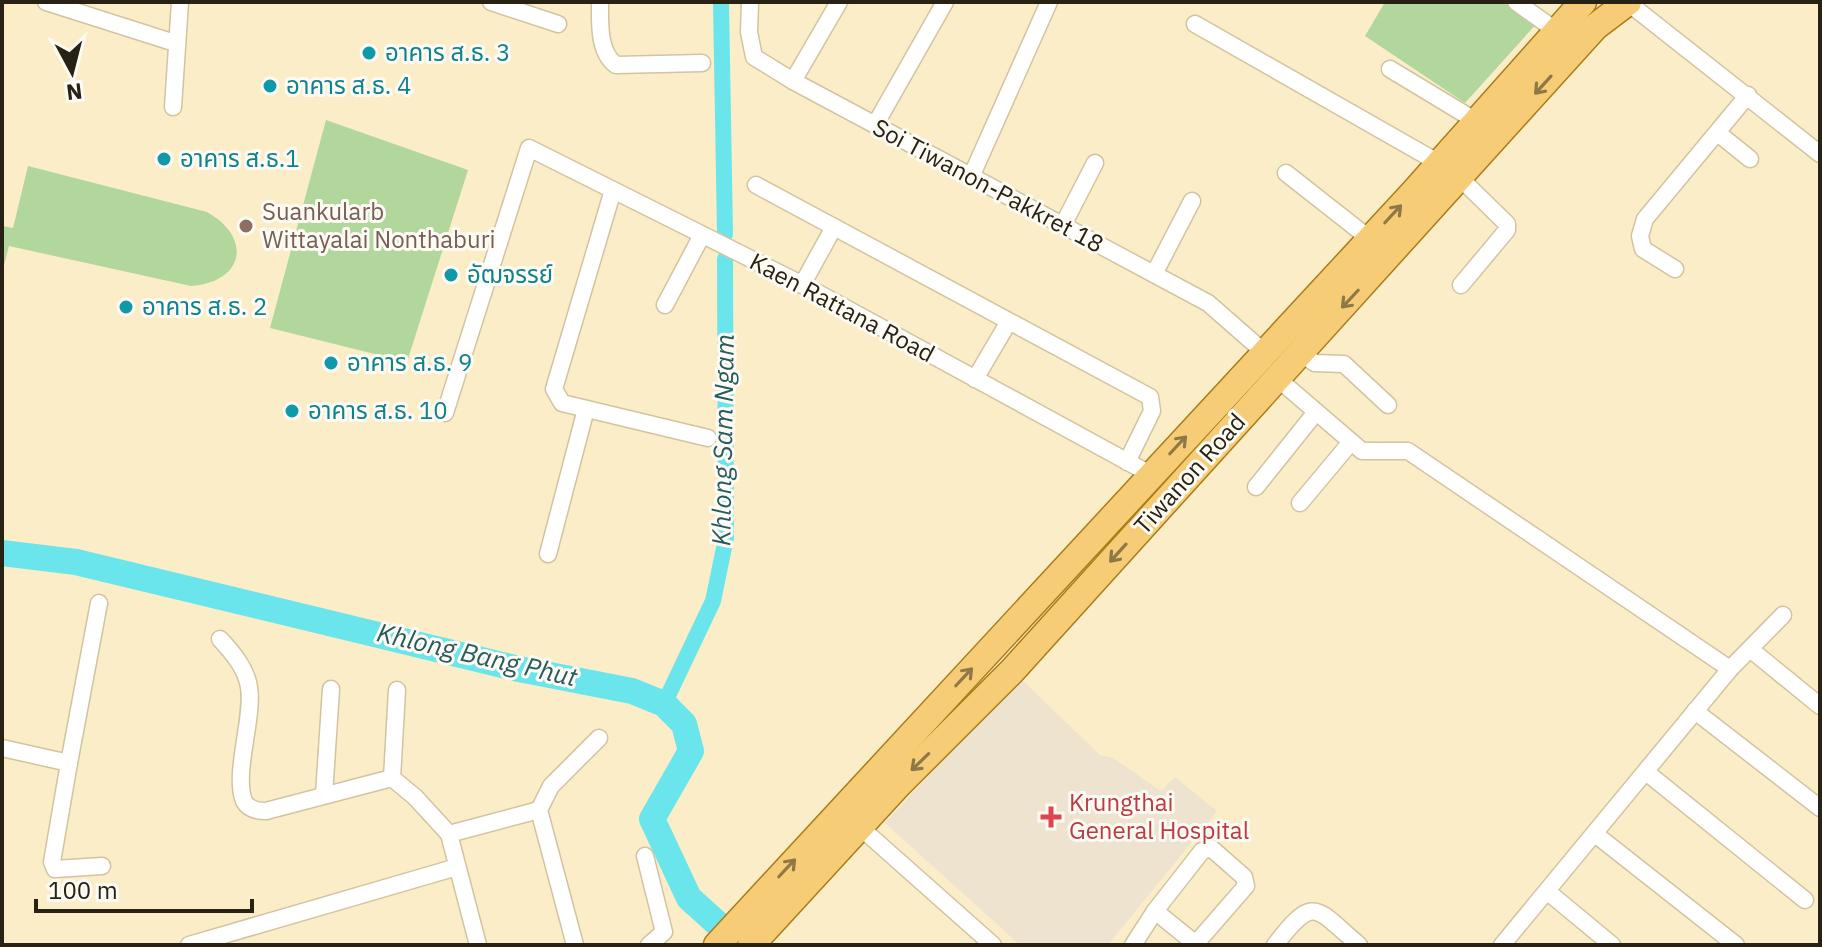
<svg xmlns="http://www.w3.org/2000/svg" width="1822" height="947" font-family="'IBM Plex Sans','Noto Sans Thai',sans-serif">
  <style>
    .medical { fill: #eee3ce }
    .green { fill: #b1d79c }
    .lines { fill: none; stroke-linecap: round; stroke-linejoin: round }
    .canal { stroke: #6ae5ec; stroke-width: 16 }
    .river { stroke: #6ae5ec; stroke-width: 26 }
    .street-casing { stroke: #d2c4a0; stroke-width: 19 }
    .primary-casing { stroke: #aa7c19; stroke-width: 29 }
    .street { stroke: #fff; stroke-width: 16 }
    .primary { stroke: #f6cd76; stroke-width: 26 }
    .oneway { stroke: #8e7845 }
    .culture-dot { fill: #0f9aa8; stroke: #fefbf4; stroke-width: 3 }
    .education-dot { fill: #8d6e63; stroke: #fefbf4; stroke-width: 3 }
    .health-dot { fill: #e0444e; stroke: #fefbf4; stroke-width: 3 }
    .labels { text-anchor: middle; stroke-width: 6; stroke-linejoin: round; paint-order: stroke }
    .culture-label { font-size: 24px; fill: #0d838f; stroke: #fefbf4; text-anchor: start }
    .street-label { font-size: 24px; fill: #272214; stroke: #fefbf4 }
    .education-label { font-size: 24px; fill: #785e54; stroke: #fefbf4; text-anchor: start }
    .health-label { font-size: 24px; fill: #be3a42; stroke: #fefbf4; text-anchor: start }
    .water-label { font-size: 26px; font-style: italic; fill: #275c5f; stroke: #fefbf4 }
  </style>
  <rect width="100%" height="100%" fill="#fcedc9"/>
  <polygon class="medical" points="1019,677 1100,755 1113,758 1161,791 1175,777 1217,811 1108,945 1020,945 885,823"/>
  <g class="green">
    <polygon points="1385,2 1512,2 1539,21 1465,103 1365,36"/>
    <polygon points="326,120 468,170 407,362 270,328"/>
    <path d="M28,166L207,212C253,238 244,282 191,286L9,246L2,273V226L13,228Z"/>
  </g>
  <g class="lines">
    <g class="canal">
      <polyline points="721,2 725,234"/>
      <polyline points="664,704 713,601 726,538 725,259"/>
    </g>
    <polyline class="river" points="2,553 76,562 519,669 632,691 664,704 684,724 691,751 652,819 689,898 741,945"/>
    <defs>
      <g id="street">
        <polyline points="46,2 175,43"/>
        <polyline points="491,2 558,24"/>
        <path d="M600,2C600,22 598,52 616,65L702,63"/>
        <polyline points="750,2 749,32 754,57 793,81 1208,303 1264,352"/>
        <polyline points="1516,2 1558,32"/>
        <polyline points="1627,2 1820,154"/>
        <polyline points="1195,24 1439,163"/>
        <polyline points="1390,69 1476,121"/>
        <polyline points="793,81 839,2"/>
        <polyline points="173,107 180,2"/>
        <polyline points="875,125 945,2"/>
        <polyline points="1719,134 1750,159"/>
        <polyline points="1286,173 1370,239"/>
        <polyline points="971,177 1049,2"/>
        <polyline points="1460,178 1507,224 1507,230 1461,285"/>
        <polyline points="756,185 834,227 802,285"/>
        <polyline points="613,190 554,389 562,403 708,438"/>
        <polyline points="1063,225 1095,163"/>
        <polyline points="834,227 1150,397 1152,411 1127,462"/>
        <polyline points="1675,269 1643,249 1640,236 1645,219 1748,95"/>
        <polyline points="1154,274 1192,201"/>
        <polyline points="665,305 702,235"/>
        <polyline points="1300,353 1315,363 1344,364 1388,405"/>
        <polyline points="1277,378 1362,451 1408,451 1730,669"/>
        <polyline points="975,379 1008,323"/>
        <polyline points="445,413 529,148 809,288 1150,474"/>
        <polyline points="1256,487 1316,412"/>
        <polyline points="1300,503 1351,442"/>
        <polyline points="548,554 586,409"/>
        <path d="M220,639C232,652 246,668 249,687C254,718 233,774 244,801C248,809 258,811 266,811L392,778L415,797L449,834L478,945"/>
        <polyline points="1750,649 1820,706"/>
        <polyline points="1695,711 1820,808"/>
        <polyline points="2,748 69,763 52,862 55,869 102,866"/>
        <polyline points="69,763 99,603"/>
        <polyline points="1646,772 1805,900"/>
        <polyline points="392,778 397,690"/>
        <polyline points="324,795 331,689"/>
        <polyline points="860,827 993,945"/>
        <polyline points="449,834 539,810"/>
        <polyline points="1595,834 1736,945"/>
        <polygon points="1211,848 1244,877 1246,886 1199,940 1192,941 1155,911 1202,851"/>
        <polyline points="645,856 664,932 649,945"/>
        <polyline points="1548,892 1612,945"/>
        <polyline points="189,945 457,867"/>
        <polyline points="575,945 539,810 551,786 599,738"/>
        <polyline points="1133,945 1155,911"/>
        <path d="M1275,945C1315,893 1315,908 1359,945"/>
        <polyline points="1502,945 1730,669 1783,615"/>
      </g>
      <g id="primary">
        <polyline points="717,945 1412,194 1583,2"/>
        <polyline points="751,945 899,784 1012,671 1595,27 1628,2"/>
      </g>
    </defs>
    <use href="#street" class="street-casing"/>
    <use href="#primary" class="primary-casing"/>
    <use href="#street" class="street"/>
    <use href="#primary" class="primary"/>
  </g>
  <defs><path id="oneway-shaft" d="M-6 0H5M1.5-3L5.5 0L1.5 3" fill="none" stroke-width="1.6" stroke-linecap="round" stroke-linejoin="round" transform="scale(2)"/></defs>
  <g class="oneway">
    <use href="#oneway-shaft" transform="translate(1543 85) rotate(132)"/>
    <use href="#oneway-shaft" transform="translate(1393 214) rotate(-47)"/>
    <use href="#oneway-shaft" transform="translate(1350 299) rotate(133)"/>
    <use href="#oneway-shaft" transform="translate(1178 445) rotate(-47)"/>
    <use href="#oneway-shaft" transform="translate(1118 553) rotate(132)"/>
    <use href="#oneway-shaft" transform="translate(964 677) rotate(-47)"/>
    <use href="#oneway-shaft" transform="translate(920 762) rotate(136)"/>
    <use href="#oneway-shaft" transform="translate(787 868) rotate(-47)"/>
  </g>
  <g class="culture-dot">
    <circle cx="369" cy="53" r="8"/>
    <circle cx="270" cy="86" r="8"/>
    <circle cx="164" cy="159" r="8"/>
    <circle cx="451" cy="275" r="8"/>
    <circle cx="126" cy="307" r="8"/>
    <circle cx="331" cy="363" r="8"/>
    <circle cx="292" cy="411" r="8"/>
  </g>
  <circle class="education-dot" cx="246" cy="226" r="8"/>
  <path class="health-dot" d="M1047 805h8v8h8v8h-8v8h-8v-8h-8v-8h8z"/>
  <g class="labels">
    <g class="culture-label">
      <text x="385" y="61">อาคาร ส.ธ. 3</text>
      <text x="286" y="94">อาคาร ส.ธ. 4</text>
      <text x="180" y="167">อาคาร ส.ธ.1</text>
      <text x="467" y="283">อัฒจรรย์</text>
      <text x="142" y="315">อาคาร ส.ธ. 2</text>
      <text x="347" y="371">อาคาร ส.ธ. 9</text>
      <text x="308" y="419">อาคาร ส.ธ. 10</text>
    </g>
    <g class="street-label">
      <text transform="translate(988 186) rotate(28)" y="8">Soi Tiwanon-Pakkret 18</text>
      <text transform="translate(842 308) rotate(28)" y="8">Kaen Rattana Road</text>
      <text transform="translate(1190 474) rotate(-48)" y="8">Tiwanon Road</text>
    </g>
    <g class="education-label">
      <text x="262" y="220">Suankularb<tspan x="262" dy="28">Wittayalai Nonthaburi</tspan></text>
    </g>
    <g class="health-label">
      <text x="1069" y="811">Krungthai<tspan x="1069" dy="28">General Hospital</tspan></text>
    </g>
    <g class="water-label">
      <text transform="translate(723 440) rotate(-89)" y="9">Khlong Sam Ngam</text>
      <text transform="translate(477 655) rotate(13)" y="9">Khlong Bang Phut</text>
    </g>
  </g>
  <rect width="1822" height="947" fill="none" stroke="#272214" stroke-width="8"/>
  <g transform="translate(72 72) rotate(173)" stroke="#fefbf4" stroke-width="6" paint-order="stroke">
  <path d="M0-6L14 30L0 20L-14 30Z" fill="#272214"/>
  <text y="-12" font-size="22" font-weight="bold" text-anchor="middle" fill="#272214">N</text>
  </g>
  <path d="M36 899v12h216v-12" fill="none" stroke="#272214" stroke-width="4"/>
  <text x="48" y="899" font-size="24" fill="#272214" stroke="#fefbf4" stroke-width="6" paint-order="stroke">100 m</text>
</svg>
